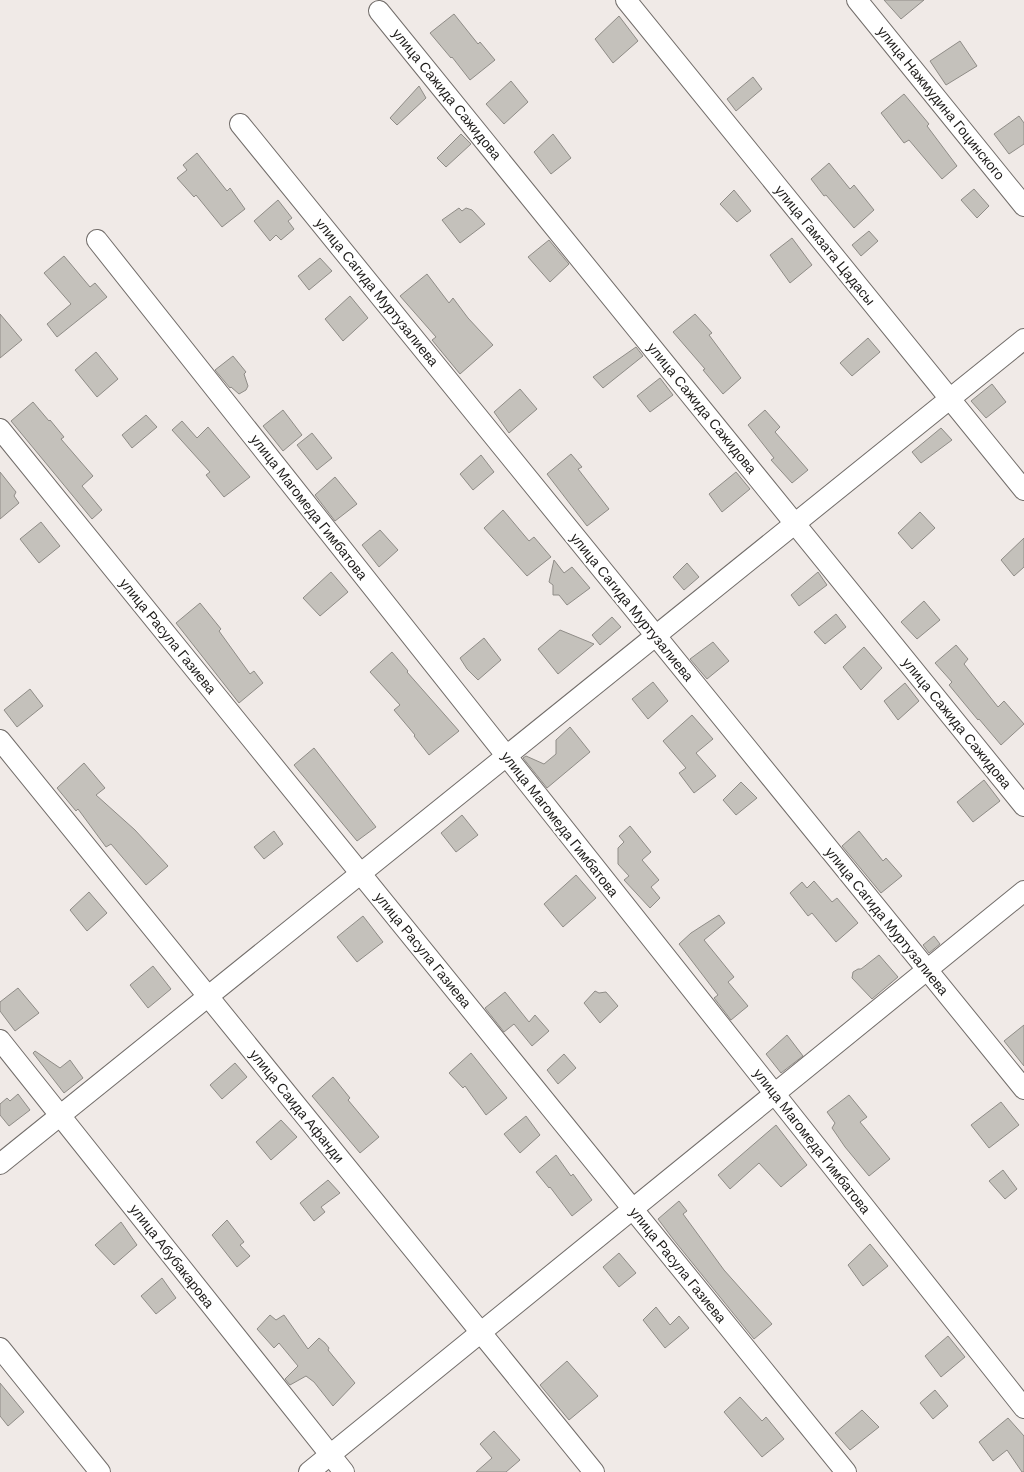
<svg xmlns="http://www.w3.org/2000/svg" width="1024" height="1472" font-family="Arial,sans-serif">
  <style>
    .building { fill: #c4c1bb; stroke: #8f8c87 }
    .lines { fill: none; stroke-linecap: round; stroke-linejoin: round }
    .minor-casing { stroke: #726d6a; stroke-width: 22 }
    .minor { stroke: #fff; stroke-width: 20 }
    .labels { text-anchor: middle; stroke-width: 4; stroke-linejoin: round; paint-order: stroke }
    .street-label { font-size: 14px; fill: #1e1c1a; stroke: #fff }
  </style>
  <rect width="100%" height="100%" fill="#f0eae7"/>
  <g class="building">
    <polygon points="884,0 924,0 901,19"/>
    <polygon points="454,14 478,44 480,42 495,60 470,80 452,57 451,58 430,33"/>
    <polygon points="619,16 638,41 613,63 595,39"/>
    <polygon points="960,41 977,66 946,85 930,61"/>
    <polygon points="753,77 762,89 736,111 727,99"/>
    <polygon points="511,81 528,102 504,124 486,104"/>
    <polygon points="419,86 426,98 397,125 390,118"/>
    <polygon points="904,94 929,124 927,126 957,166 942,179 909,140 904,143 881,113"/>
    <polygon points="1019,116 1024,123 1024,144 1009,154 994,134"/>
    <polygon points="461,134 471,144 446,167 437,158"/>
    <polygon points="553,134 571,158 551,174 534,152"/>
    <polygon points="197,153 227,191 230,188 245,209 222,227 196,195 194,197 177,178 187,170 183,165"/>
    <polygon points="829,163 850,189 854,185 874,210 854,228 826,195 824,196 811,179"/>
    <polygon points="974,189 989,206 977,218 961,200"/>
    <polygon points="734,190 751,211 737,222 720,204"/>
    <polygon points="278,200 292,218 288,221 294,229 281,240 276,235 270,241 254,221"/>
    <polygon points="459,208 462,211 466,208 472,210 485,224 460,243 442,220"/>
    <polygon points="869,231 878,241 861,256 852,245"/>
    <polygon points="792,238 812,265 790,283 770,255"/>
    <polygon points="549,240 569,264 550,282 528,257"/>
    <polygon points="64,256 90,287 95,283 107,297 57,337 47,324 71,304 44,273"/>
    <polygon points="320,258 332,271 309,290 298,276"/>
    <polygon points="427,274 449,303 453,298 468,318 493,345 460,374 432,340 436,337 400,296"/>
    <polygon points="350,296 368,318 343,341 325,319"/>
    <polygon points="0,314 22,340 0,358"/>
    <polygon points="695,314 712,333 709,335 741,378 723,394 703,370 705,369 673,332"/>
    <polygon points="868,338 880,352 852,376 840,363"/>
    <polygon points="636,347 643,356 603,388 593,377"/>
    <polygon points="96,352 118,379 97,397 75,370"/>
    <polygon points="233,356 246,372 244,374 248,386 246,390 239,394 231,387 230,388 215,370"/>
    <polygon points="660,378 673,395 650,412 637,396"/>
    <polygon points="992,384 1006,402 986,418 971,401"/>
    <polygon points="520,389 537,409 509,433 494,412"/>
    <polygon points="33,402 49,421 50,420 64,437 61,439 93,476 82,486 102,510 92,519 11,421"/>
    <polygon points="283,410 302,435 283,451 263,426"/>
    <polygon points="765,410 780,427 775,432 808,470 792,483 771,460 774,458 748,425"/>
    <polygon points="146,415 157,427 132,448 122,435"/>
    <polygon points="182,421 197,438 208,427 250,477 224,497 206,475 210,472 172,430"/>
    <polygon points="941,428 952,440 921,463 912,452"/>
    <polygon points="312,433 332,458 317,470 297,445"/>
    <polygon points="571,454 582,467 578,469 609,509 587,526 547,474"/>
    <polygon points="481,455 494,472 473,490 460,474"/>
    <polygon points="0,472 16,492 14,496 19,503 0,519"/>
    <polygon points="736,472 750,489 722,512 709,494"/>
    <polygon points="335,477 357,504 335,521 315,495"/>
    <polygon points="503,510 529,541 534,537 551,557 527,576 484,528"/>
    <polygon points="920,512 935,528 912,549 898,533"/>
    <polygon points="41,522 60,546 39,563 20,539"/>
    <polygon points="380,530 398,550 379,567 362,545"/>
    <polygon points="1024,538 1024,567 1014,576 1001,560"/>
    <polygon points="554,560 564,573 572,567 590,588 567,605 559,595 553,595 553,585 549,582"/>
    <polygon points="687,563 699,577 684,590 673,577"/>
    <polygon points="331,572 348,592 320,616 303,598"/>
    <polygon points="818,572 827,585 799,606 791,595"/>
    <polygon points="924,601 940,620 917,639 901,622"/>
    <polygon points="200,603 221,629 219,631 250,674 254,671 263,683 239,703 176,623"/>
    <polygon points="836,614 846,627 825,644 814,632"/>
    <polygon points="612,617 621,627 600,645 592,635"/>
    <polygon points="560,630 594,644 558,674 538,649"/>
    <polygon points="484,638 501,660 478,680 467,669 460,658"/>
    <polygon points="713,642 729,661 707,679 690,659"/>
    <polygon points="956,645 968,659 964,664 998,707 1004,701 1024,724 1001,745 979,719 978,720 949,685 952,682 935,663"/>
    <polygon points="864,647 882,668 861,690 843,667"/>
    <polygon points="392,652 408,671 407,672 459,731 429,755 414,736 415,735 394,710 400,705 370,672"/>
    <polygon points="653,682 668,701 648,719 632,699"/>
    <polygon points="905,683 919,701 898,720 884,701"/>
    <polygon points="30,689 43,706 17,727 4,710"/>
    <polygon points="692,715 713,739 696,753 716,776 694,793 679,773 686,768 663,741"/>
    <polygon points="570,727 590,752 547,788 523,758 526,756 544,764 556,754 556,740"/>
    <polygon points="314,748 376,827 357,841 294,765"/>
    <polygon points="84,763 105,788 96,795 135,830 168,866 146,885 111,844 106,847 78,809 76,811 57,788"/>
    <polygon points="984,780 1000,801 973,822 957,802"/>
    <polygon points="741,782 757,798 736,815 723,800"/>
    <polygon points="462,815 478,835 456,852 441,833"/>
    <polygon points="630,826 651,852 642,860 659,880 651,887 660,898 650,908 624,880 629,876 618,864 618,848 624,842 619,836"/>
    <polygon points="274,831 283,844 264,859 254,847"/>
    <polygon points="859,831 883,861 886,858 902,876 881,893 842,846"/>
    <polygon points="576,875 596,898 563,927 544,904"/>
    <polygon points="814,881 832,902 837,898 858,923 836,942 812,913 808,916 790,893 802,882 807,888"/>
    <polygon points="89,892 107,913 87,931 70,910"/>
    <polygon points="719,915 725,923 704,940 734,977 728,982 748,1006 731,1020 714,998 718,995 679,944 691,933"/>
    <polygon points="363,916 383,942 357,962 337,937"/>
    <polygon points="934,936 940,944 929,953 923,945"/>
    <polygon points="879,955 898,977 872,999 852,978 853,972 858,969 861,969"/>
    <polygon points="153,966 171,989 148,1008 130,985"/>
    <polygon points="18,988 39,1013 15,1031 0,1011 0,1002"/>
    <polygon points="595,991 599,993 606,992 618,1006 600,1023 584,1003"/>
    <polygon points="505,992 529,1022 535,1015 549,1031 532,1046 514,1024 504,1032 485,1008"/>
    <polygon points="1024,1025 1024,1066 1004,1041"/>
    <polygon points="787,1035 803,1056 781,1073 766,1054"/>
    <polygon points="35,1051 60,1068 70,1060 83,1078 64,1093 33,1053"/>
    <polygon points="471,1053 507,1098 486,1115 465,1086 463,1088 449,1073"/>
    <polygon points="564,1054 576,1068 558,1084 547,1070"/>
    <polygon points="235,1063 247,1077 222,1099 210,1085"/>
    <polygon points="333,1077 350,1098 348,1100 379,1137 360,1153 312,1096"/>
    <polygon points="18,1094 30,1110 9,1126 0,1115 0,1104 7,1098 10,1101"/>
    <polygon points="849,1095 867,1117 860,1122 890,1159 869,1176 845,1147 832,1128 835,1123 827,1112"/>
    <polygon points="1001,1102 1019,1125 989,1148 971,1125"/>
    <polygon points="526,1116 540,1135 520,1153 504,1134"/>
    <polygon points="281,1120 297,1137 271,1160 256,1142"/>
    <polygon points="776,1125 807,1165 781,1187 759,1163 730,1189 718,1175"/>
    <polygon points="556,1155 571,1176 573,1174 592,1200 572,1216 550,1187 549,1188 536,1172"/>
    <polygon points="1003,1170 1017,1189 1005,1199 989,1181"/>
    <polygon points="328,1180 340,1193 321,1207 325,1212 314,1221 300,1203"/>
    <polygon points="679,1201 687,1211 683,1214 724,1270 772,1324 754,1339 673,1239 658,1219"/>
    <polygon points="227,1220 244,1242 240,1245 250,1256 237,1267 212,1235"/>
    <polygon points="121,1222 137,1245 114,1265 95,1245"/>
    <polygon points="870,1244 888,1266 863,1286 848,1265"/>
    <polygon points="619,1253 636,1273 619,1287 603,1267"/>
    <polygon points="162,1278 176,1298 156,1314 141,1296"/>
    <polygon points="656,1307 670,1325 679,1316 689,1328 665,1348 643,1320"/>
    <polygon points="270,1315 276,1320 284,1315 308,1349 319,1338 325,1343 329,1348 328,1350 355,1383 333,1406 314,1382 306,1376 290,1385 285,1379 298,1366 279,1343 274,1348 257,1329"/>
    <polygon points="948,1336 965,1357 941,1377 925,1356"/>
    <polygon points="567,1361 598,1396 569,1420 540,1385"/>
    <polygon points="0,1383 24,1412 8,1426 0,1416"/>
    <polygon points="935,1390 948,1406 933,1419 920,1403"/>
    <polygon points="740,1397 762,1421 766,1417 784,1439 762,1457 724,1412"/>
    <polygon points="862,1410 879,1427 850,1450 835,1433"/>
    <polygon points="1008,1418 1024,1436 1024,1472 1022,1472 1007,1450 993,1461 979,1442"/>
    <polygon points="494,1431 520,1460 506,1472 476,1472 492,1458 480,1444"/>
  </g>
  <g class="lines">
    <defs>
      <g id="minor">
        <polyline points="626,0 1024,490"/>
        <polyline points="857,0 1024,206"/>
        <polyline points="379,11 1024,806"/>
        <polyline points="240,124 1024,1089"/>
        <polyline points="97,240 1024,1408"/>
        <polyline points="0,429 846,1472"/>
        <polyline points="0,740 594,1472"/>
        <polyline points="0,1040 344,1472"/>
        <polyline points="0,1164 1024,339"/>
        <polyline points="0,1348 100,1472"/>
        <polyline points="309,1472 1024,891"/>
      </g>
    </defs>
    <use href="#minor" class="minor-casing"/>
    <use href="#minor" class="minor"/>
  </g>
  <g class="labels">
    <g class="street-label">
      <text transform="translate(447 94) rotate(51)" y="5">улица Сажида Сажидова</text>
      <text transform="translate(941 103) rotate(51)" y="5">улица Нажмудина Гоцинского</text>
      <text transform="translate(825 245) rotate(51)" y="5">улица Гамзата Цадасы</text>
      <text transform="translate(377 292) rotate(51)" y="5">улица Сагида Муртузалиева</text>
      <text transform="translate(702 408) rotate(51)" y="5">улица Сажида Сажидова</text>
      <text transform="translate(309 507) rotate(52)" y="5">улица Магомеда Гимбатова</text>
      <text transform="translate(632 607) rotate(51)" y="5">улица Сагида Муртузалиева</text>
      <text transform="translate(168 636) rotate(51)" y="5">улица Расула Газиева</text>
      <text transform="translate(957 723) rotate(51)" y="5">улица Сажида Сажидова</text>
      <text transform="translate(560 824) rotate(52)" y="5">улица Магомеда Гимбатова</text>
      <text transform="translate(887 921) rotate(51)" y="5">улица Сагида Муртузалиева</text>
      <text transform="translate(423 950) rotate(51)" y="5">улица Расула Газиева</text>
      <text transform="translate(297 1106) rotate(51)" y="5">улица Саида Афанди</text>
      <text transform="translate(812 1141) rotate(52)" y="5">улица Магомеда Гимбатова</text>
      <text transform="translate(172 1256) rotate(52)" y="5">улица Абубакарова</text>
      <text transform="translate(678 1265) rotate(51)" y="5">улица Расула Газиева</text>
    </g>
  </g>
</svg>
